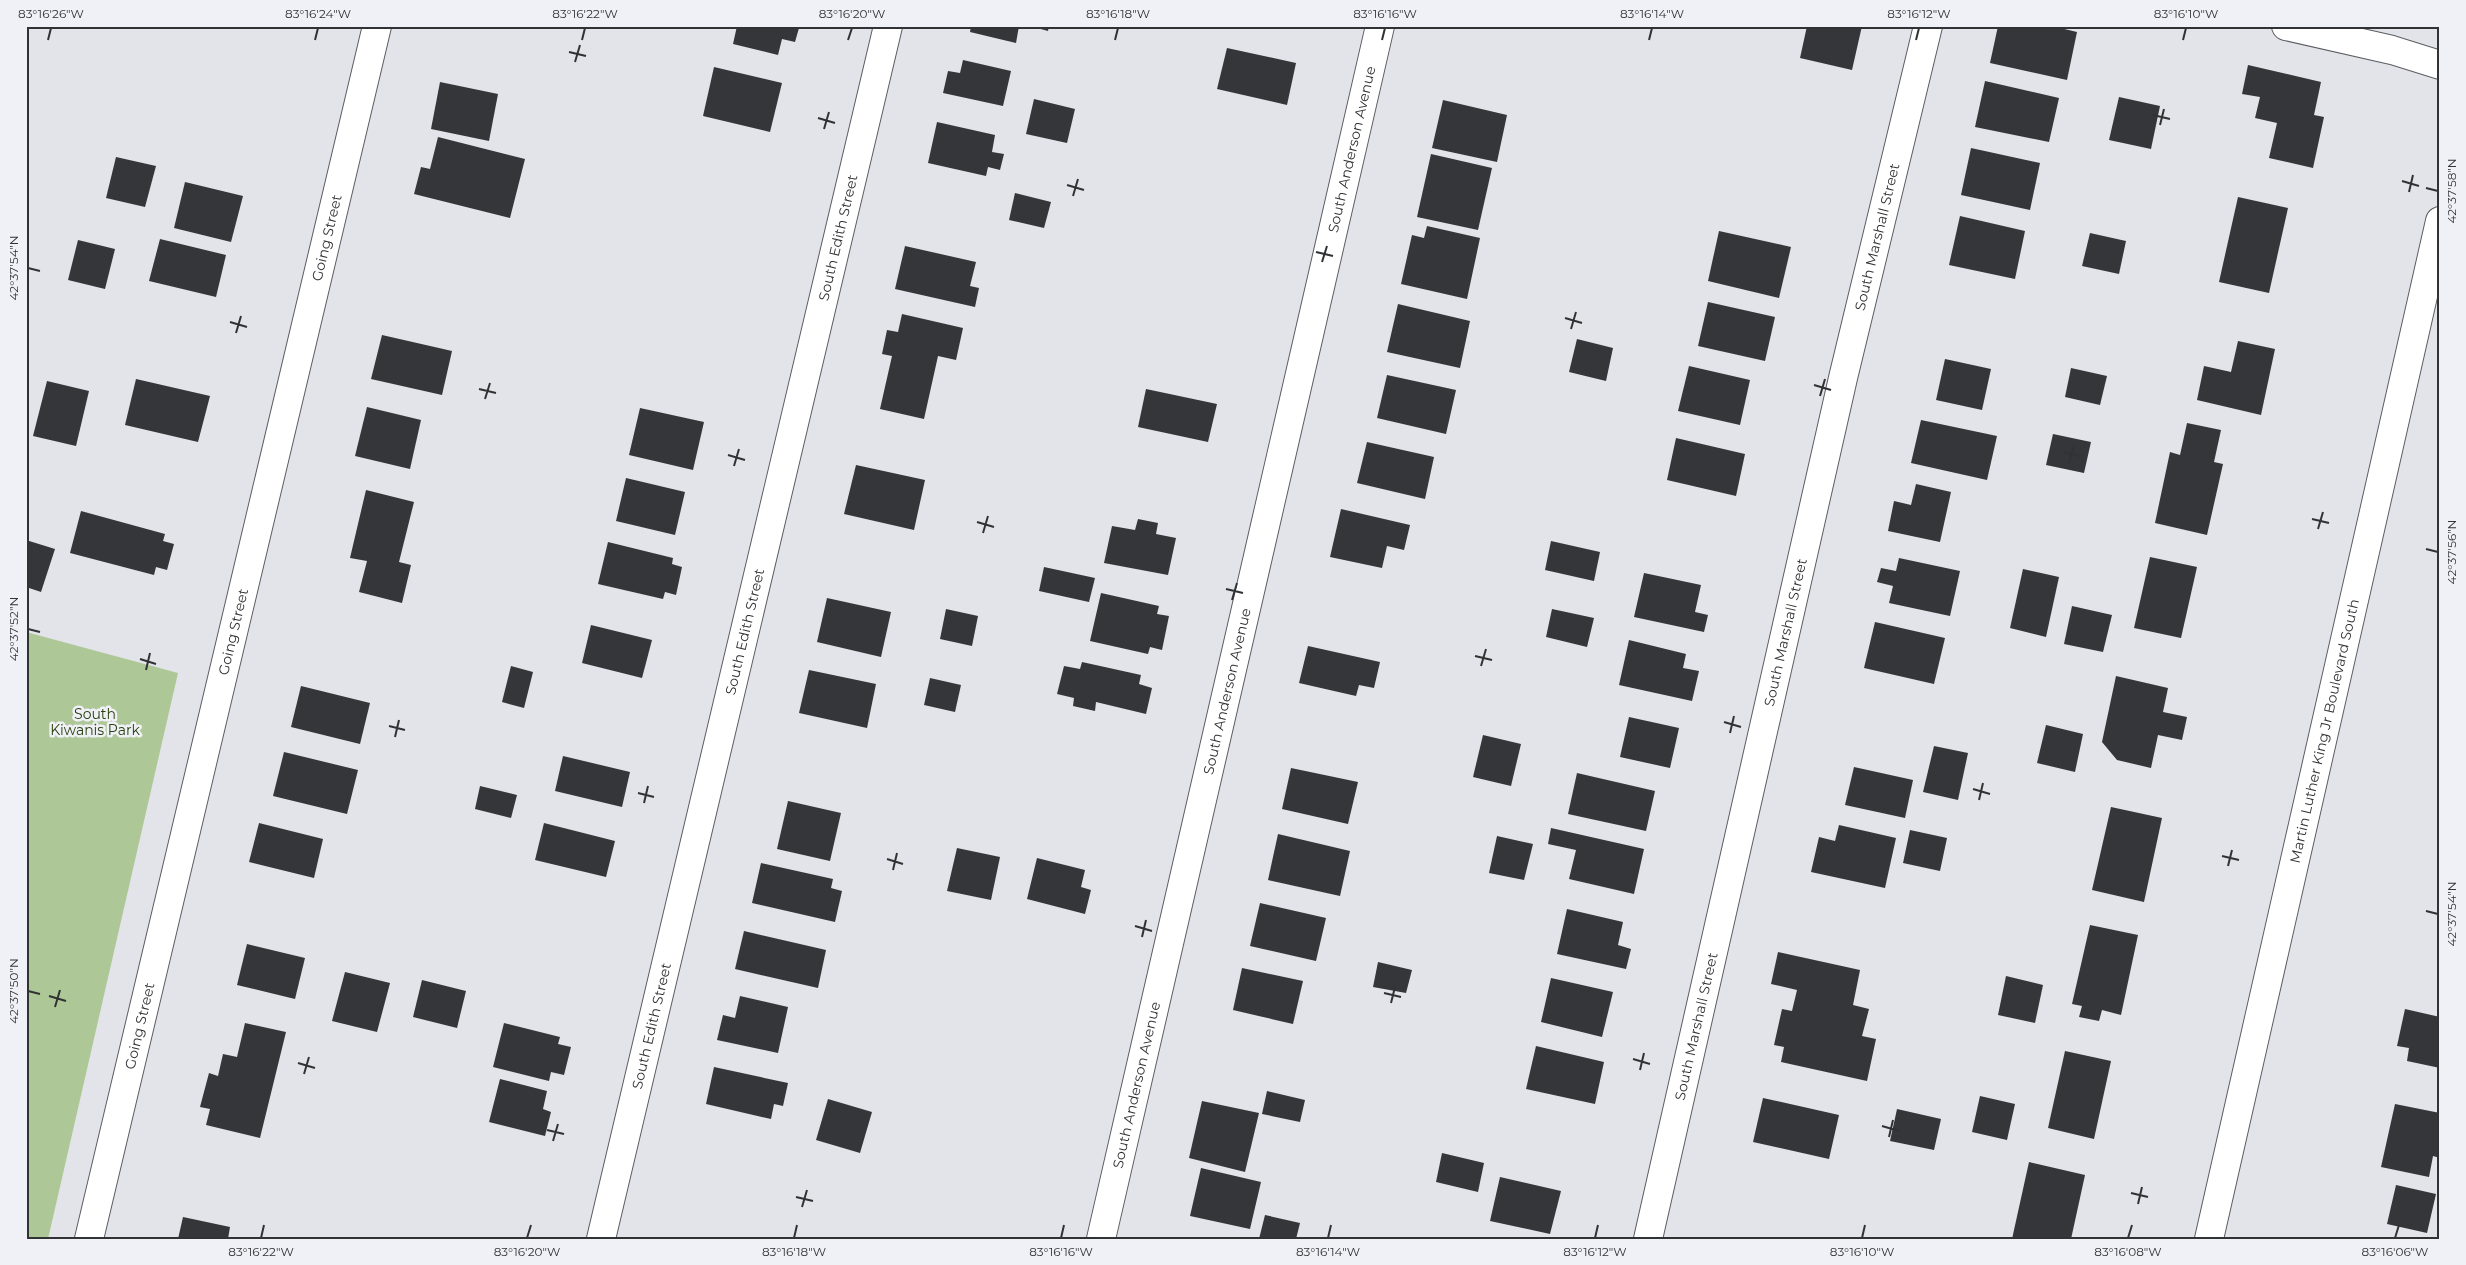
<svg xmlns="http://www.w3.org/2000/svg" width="2466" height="1265" font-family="Montserrat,sans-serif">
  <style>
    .green { fill: #aec796 }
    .building { fill: #35363a }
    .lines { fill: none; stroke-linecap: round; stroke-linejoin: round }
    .street-casing { stroke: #5c5d62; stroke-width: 30 }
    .secondary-casing { stroke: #5c5d62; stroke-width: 30 }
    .street { stroke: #fff; stroke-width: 28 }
    .secondary { stroke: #fff; stroke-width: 28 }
    .ticks { fill: none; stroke: #313234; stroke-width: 2 }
    .labels { text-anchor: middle; stroke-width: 5; stroke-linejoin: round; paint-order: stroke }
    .street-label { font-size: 14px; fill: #313234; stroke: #eff1f7 }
    .park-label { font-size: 14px; fill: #2a410c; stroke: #eff1f7 }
    .neatline { fill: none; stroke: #313234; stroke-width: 2 }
    .ticks-label { font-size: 12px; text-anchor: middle; fill: #313234 }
  </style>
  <rect width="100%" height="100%" fill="#e2e4e9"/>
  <polygon class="green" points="26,632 178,673 48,1239 26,1239"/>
  <g class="building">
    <polygon points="737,26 791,26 799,28 795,42 782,39 778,55 733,44"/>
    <polygon points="971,26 1019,26 1016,43 970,32"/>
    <polygon points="1030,26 1049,26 1048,31"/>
    <polygon points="1807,26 1862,26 1852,70 1800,58"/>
    <polygon points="1998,26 2052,26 2077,32 2067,80 1990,63"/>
    <polygon points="1227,48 1296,63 1287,105 1217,89"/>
    <polygon points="963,60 1011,71 1003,106 943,93 948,71 960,73"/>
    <polygon points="2248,65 2321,82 2314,115 2324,117 2313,168 2269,158 2277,123 2255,118 2260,97 2242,94"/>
    <polygon points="714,67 782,83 770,132 703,116"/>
    <polygon points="1985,81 2059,98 2049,142 1975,127"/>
    <polygon points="440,82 498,94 489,141 431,129"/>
    <polygon points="2119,97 2160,106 2151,149 2109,140"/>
    <polygon points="1034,99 1075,109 1067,143 1026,134"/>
    <polygon points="1443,100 1507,115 1497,162 1432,148"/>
    <polygon points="937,122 995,135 992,152 1004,154 1000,170 988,167 986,176 928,163"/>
    <polygon points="438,137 525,159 510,218 414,194 421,167 430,169"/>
    <polygon points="1971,148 2040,163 2030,210 1961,195"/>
    <polygon points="1431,154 1492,168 1478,230 1417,217"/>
    <polygon points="116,157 156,166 145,207 106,198"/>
    <polygon points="185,182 243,196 231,242 174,228"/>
    <polygon points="1015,193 1051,202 1044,228 1009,220"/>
    <polygon points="2238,197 2288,208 2269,293 2219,282"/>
    <polygon points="1960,216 2025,231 2015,279 1949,265"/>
    <polygon points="1427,226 1480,238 1467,299 1401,284 1412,235 1424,238"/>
    <polygon points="1719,231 1791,247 1779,298 1708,281"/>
    <polygon points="2090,233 2126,241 2119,274 2082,266"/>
    <polygon points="160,239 226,255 216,297 149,281"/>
    <polygon points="78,240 115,249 105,289 68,280"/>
    <polygon points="905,246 976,262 970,286 979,288 975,307 895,289"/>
    <polygon points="1708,302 1775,317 1765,361 1698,346"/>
    <polygon points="1398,304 1470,321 1460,368 1387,352"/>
    <polygon points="902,314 963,328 956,360 938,356 924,419 880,409 892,356 882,354 887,330 898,332"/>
    <polygon points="382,335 452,351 442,395 371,379"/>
    <polygon points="1577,339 1613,348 1606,381 1569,372"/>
    <polygon points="2238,341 2275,349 2261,415 2197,400 2204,366 2231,372"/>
    <polygon points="1945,359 1991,369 1982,410 1936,400"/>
    <polygon points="1689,366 1750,380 1740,425 1678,411"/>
    <polygon points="2071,368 2107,376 2100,405 2065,397"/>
    <polygon points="1387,375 1456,390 1446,434 1377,418"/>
    <polygon points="136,379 210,396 198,442 125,425"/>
    <polygon points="47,381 89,391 76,446 33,436"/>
    <polygon points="1146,389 1217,404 1208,442 1138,427"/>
    <polygon points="367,407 421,420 410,469 355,456"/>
    <polygon points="640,408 704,422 693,470 629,455"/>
    <polygon points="1921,420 1997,436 1987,480 1911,463"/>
    <polygon points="2187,423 2221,430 2214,462 2223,464 2207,535 2155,523 2170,452 2180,455"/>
    <polygon points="2053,434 2091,442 2084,473 2046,465"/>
    <polygon points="1676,438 1745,454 1736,496 1667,480"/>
    <polygon points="1367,442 1434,457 1425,499 1357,483"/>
    <polygon points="856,465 925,480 914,530 844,514"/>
    <polygon points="626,478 685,492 675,535 616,521"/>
    <polygon points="1916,484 1951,492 1940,542 1888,531 1894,501 1911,505"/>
    <polygon points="366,490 414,502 399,562 411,565 402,603 359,592 367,561 350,558"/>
    <polygon points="1341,509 1410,525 1404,550 1387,546 1382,568 1330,557"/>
    <polygon points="81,511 165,534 163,541 174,544 167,570 156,567 154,575 70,553"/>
    <polygon points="1138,519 1158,523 1156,534 1176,538 1168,575 1104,563 1112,526 1135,530"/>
    <polygon points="26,540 55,549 41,592 26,587"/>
    <polygon points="1551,541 1600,552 1594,581 1545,570"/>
    <polygon points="608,542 673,558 672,564 682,567 676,595 665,592 663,599 598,584"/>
    <polygon points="2150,557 2197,567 2181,638 2134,628"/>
    <polygon points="1899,558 1960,571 1950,616 1889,603 1893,586 1877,582 1881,568 1896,571"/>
    <polygon points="1044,567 1095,578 1089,602 1039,591"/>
    <polygon points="2023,569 2059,577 2046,637 2010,628"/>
    <polygon points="1644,573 1701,585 1695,612 1708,615 1704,632 1634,617"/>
    <polygon points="1101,593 1159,606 1157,614 1169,616 1162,650 1150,647 1148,654 1090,641"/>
    <polygon points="827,598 891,612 881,657 817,642"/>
    <polygon points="2072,606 2112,615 2103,652 2064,644"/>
    <polygon points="946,609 978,616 972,646 940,639"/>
    <polygon points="1552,609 1594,618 1587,647 1546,637"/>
    <polygon points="1875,622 1945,638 1934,684 1864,668"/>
    <polygon points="591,625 652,640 642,678 582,663"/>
    <polygon points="1629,640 1686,654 1683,668 1699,671 1692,701 1619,685"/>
    <polygon points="1308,646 1380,662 1374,688 1359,685 1356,696 1299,683"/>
    <polygon points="1082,662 1141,675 1139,684 1152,688 1146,714 1096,702 1095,711 1073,706 1074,698 1057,694 1064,666 1080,669"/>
    <polygon points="511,666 533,672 524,708 502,702"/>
    <polygon points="809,670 876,684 867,728 799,713"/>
    <polygon points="2116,676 2168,688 2163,712 2187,717 2182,740 2158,735 2151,768 2117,760 2102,742"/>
    <polygon points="930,678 961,685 955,712 924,705"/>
    <polygon points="301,686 370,703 360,744 291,727"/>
    <polygon points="1629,717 1679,728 1670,768 1620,757"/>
    <polygon points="2046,725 2083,734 2075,772 2037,763"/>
    <polygon points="1483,735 1521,744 1511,786 1473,777"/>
    <polygon points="1934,746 1968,753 1958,800 1923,792"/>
    <polygon points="284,752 358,770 347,814 273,796"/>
    <polygon points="563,756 630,772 622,807 555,791"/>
    <polygon points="1854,767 1913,780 1905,818 1845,805"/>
    <polygon points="1291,768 1358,782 1348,824 1282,809"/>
    <polygon points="1577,773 1655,791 1646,831 1568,814"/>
    <polygon points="480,786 517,795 511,818 475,809"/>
    <polygon points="788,801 841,813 830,861 777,849"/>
    <polygon points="2111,807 2162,818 2144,902 2092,890"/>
    <polygon points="259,823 323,839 314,878 249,862"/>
    <polygon points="544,823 615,841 606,877 535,860"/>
    <polygon points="1839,825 1896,838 1885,888 1811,872 1819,837 1835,841"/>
    <polygon points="1551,828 1644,849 1634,894 1569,879 1576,850 1548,844"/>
    <polygon points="1910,830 1947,838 1940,871 1903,863"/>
    <polygon points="1278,834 1350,851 1340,896 1268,880"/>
    <polygon points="1497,836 1533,844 1524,880 1489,873"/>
    <polygon points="957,848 1000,857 991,900 947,891"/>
    <polygon points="1037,858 1085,870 1081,887 1091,890 1085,914 1027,899"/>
    <polygon points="761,863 833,879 831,888 842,891 835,922 752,903"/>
    <polygon points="1260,903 1326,918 1316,961 1250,946"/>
    <polygon points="1567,909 1623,922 1618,945 1631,949 1626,969 1557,954"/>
    <polygon points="2090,925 2138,935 2121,1015 2102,1010 2099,1021 2079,1017 2082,1006 2072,1004"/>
    <polygon points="744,931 826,950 818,988 735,969"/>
    <polygon points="247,944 305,958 295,999 237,985"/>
    <polygon points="1778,952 1860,970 1853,1005 1869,1009 1862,1036 1876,1039 1867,1081 1781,1062 1784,1047 1774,1045 1782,1009 1792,1011 1797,990 1771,984"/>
    <polygon points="1378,962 1412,970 1406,993 1373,987"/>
    <polygon points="1242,968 1303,981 1293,1024 1233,1010"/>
    <polygon points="345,972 390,983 377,1032 332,1021"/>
    <polygon points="2006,976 2043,985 2035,1023 1998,1015"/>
    <polygon points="1551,978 1613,992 1602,1037 1541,1022"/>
    <polygon points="422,980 466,991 457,1028 413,1017"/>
    <polygon points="740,996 788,1007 778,1053 717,1040 723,1015 735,1018"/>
    <polygon points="2405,1009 2440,1017 2440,1068 2407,1061 2409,1048 2397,1046"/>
    <polygon points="245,1023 286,1032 260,1138 206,1125 210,1109 200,1107 209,1073 218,1076 223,1054 237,1057"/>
    <polygon points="504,1023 560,1037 558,1044 571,1047 564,1075 551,1072 549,1081 493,1067"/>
    <polygon points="1536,1046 1604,1062 1595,1104 1526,1089"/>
    <polygon points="2065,1051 2111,1061 2094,1139 2048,1128"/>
    <polygon points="714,1067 788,1083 783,1106 774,1104 771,1119 706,1104"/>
    <polygon points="500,1079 547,1091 543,1109 551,1112 545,1136 489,1122"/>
    <polygon points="1267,1091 1305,1100 1300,1122 1262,1114"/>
    <polygon points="1980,1096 2015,1104 2007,1140 1972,1132"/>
    <polygon points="1763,1098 1839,1115 1829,1159 1753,1142"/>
    <polygon points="828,1099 872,1112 860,1153 816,1140"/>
    <polygon points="1202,1101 1259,1113 1245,1172 1189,1158"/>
    <polygon points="2395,1104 2440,1113 2440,1158 2433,1156 2429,1177 2381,1167"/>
    <polygon points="1897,1109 1941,1119 1934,1150 1890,1141"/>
    <polygon points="1442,1153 1484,1163 1478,1192 1436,1182"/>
    <polygon points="2029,1162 2085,1175 2071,1239 2012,1239"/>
    <polygon points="1201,1168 1261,1182 1250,1229 1190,1216"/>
    <polygon points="1500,1177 1561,1191 1550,1234 1490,1221"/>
    <polygon points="2396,1185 2436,1194 2427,1233 2387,1224"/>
    <polygon points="1265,1215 1300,1223 1296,1239 1259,1239"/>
    <polygon points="183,1217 230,1227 228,1239 178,1239"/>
  </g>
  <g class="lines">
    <defs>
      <g id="street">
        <polyline points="2286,26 2392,50 2440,65"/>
        <path id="s1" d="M89,1239L377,26"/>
        <path id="s2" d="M601,1239L888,26"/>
        <path id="s3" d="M1101,1239L1380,26"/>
        <path id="s4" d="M1648,1239L1843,378L1928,26"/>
      </g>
      <g id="secondary">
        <path id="s5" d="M2209,1239L2440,221"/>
      </g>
    </defs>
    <use href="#street" class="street-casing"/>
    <use href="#secondary" class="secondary-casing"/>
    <use href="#street" class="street"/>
    <use href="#secondary" class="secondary"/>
  </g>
  <path class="ticks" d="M48,40L51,28M315,40L318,28M582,40L585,28M848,40L852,28M1115,40L1118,28M1382,40L1385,28M1649,40L1652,28M1916,40L1919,28M2183,40L2186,28M569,52L586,56M575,62L580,45M2153,115L2170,119M818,118L835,123M2160,125L2164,109M824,129L829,112M2402,181L2419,186M1067,185L1084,190M2426,188L2438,191M2409,192L2413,175M1073,196L1078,179M1316,252L1333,256M1322,262L1327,246M28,268L40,271M1565,318L1582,323M230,322L247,327M1571,329L1576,312M236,333L241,316M1814,385L1831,390M479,389L496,393M1820,396L1825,379M485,399L490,383M2063,452L2080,456M728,455L745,460M2069,463L2074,446M734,466L739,449M2312,519L2329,523M977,522L994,527M2318,529L2323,512M983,533L988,516M2426,549L2438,552M1226,589L1243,593M1232,600L1237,583M28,629L40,632M1475,656L1492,660M140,659L156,664M1481,666L1486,649M146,670L150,653M1724,722L1741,727M389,726L405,730M1730,733L1734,716M395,737L399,720M1973,789L1990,794M638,793L654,797M1979,800L1983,783M644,803L648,786M2222,856L2239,860M887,859L903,864M2228,866L2232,850M893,870L897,853M2426,911L2438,914M1135,926L1152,931M1142,937L1146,920M28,991L40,994M1384,993L1401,997M49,996L66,1001M1391,1003L1395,987M55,1007L60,990M1633,1059L1650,1064M298,1063L315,1068M1640,1070L1644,1053M304,1074L309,1057M1882,1126L1899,1131M547,1130L564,1134M1889,1137L1893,1120M553,1141L558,1124M2131,1193L2148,1197M796,1197L813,1201M2138,1204L2142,1187M802,1207L807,1190M261,1238L264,1225M527,1238L531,1225M794,1238L797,1225M1061,1238L1064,1225M1328,1238L1331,1225M1595,1238L1598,1225M1862,1238L1865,1225M2128,1238L2132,1225M2395,1238L2399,1225"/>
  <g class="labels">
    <g class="street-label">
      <text dy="5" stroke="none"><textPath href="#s3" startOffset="1118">South Anderson Avenue</textPath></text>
      <text dy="5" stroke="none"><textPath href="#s4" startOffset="1028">South Marshall Street</textPath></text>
      <text dy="5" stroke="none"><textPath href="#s1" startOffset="1029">Going Street</textPath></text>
      <text dy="5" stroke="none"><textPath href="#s2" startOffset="1029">South Edith Street</textPath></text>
      <text dy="5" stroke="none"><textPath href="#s1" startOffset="624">Going Street</textPath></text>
      <text dy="5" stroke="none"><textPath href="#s2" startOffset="624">South Edith Street</textPath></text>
      <text dy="5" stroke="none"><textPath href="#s4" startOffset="622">South Marshall Street</textPath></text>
      <text dy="5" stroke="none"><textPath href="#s3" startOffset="562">South Anderson Avenue</textPath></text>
      <text dy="5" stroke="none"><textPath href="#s5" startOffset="521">Martin Luther King Jr Boulevard South</textPath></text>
      <text dy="5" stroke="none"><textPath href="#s1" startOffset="219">Going Street</textPath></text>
      <text dy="5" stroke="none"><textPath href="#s2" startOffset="219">South Edith Street</textPath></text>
      <text dy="5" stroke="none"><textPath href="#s4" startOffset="218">South Marshall Street</textPath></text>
      <text dy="5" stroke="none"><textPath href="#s3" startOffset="158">South Anderson Avenue</textPath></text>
    </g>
    <g class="park-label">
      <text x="95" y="719">South<tspan x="95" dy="16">Kiwanis Park</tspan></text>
    </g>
  </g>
  <rect width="2466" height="1265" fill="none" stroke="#eff1f7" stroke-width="55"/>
  <rect x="28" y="28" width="2410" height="1210" class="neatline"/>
  <g class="ticks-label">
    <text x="51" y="18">83°16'26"W</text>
    <text x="318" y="18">83°16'24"W</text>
    <text x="585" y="18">83°16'22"W</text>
    <text x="852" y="18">83°16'20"W</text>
    <text x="1118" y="18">83°16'18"W</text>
    <text x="1385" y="18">83°16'16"W</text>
    <text x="1652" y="18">83°16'14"W</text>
    <text x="1919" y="18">83°16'12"W</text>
    <text x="2186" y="18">83°16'10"W</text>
    <text transform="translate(2452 191) rotate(-90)" y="4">42°37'58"N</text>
    <text transform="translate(14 268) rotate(-90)" y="4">42°37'54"N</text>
    <text transform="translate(2452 552) rotate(-90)" y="4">42°37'56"N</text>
    <text transform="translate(14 629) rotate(-90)" y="4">42°37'52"N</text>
    <text transform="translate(2452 914) rotate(-90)" y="4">42°37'54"N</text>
    <text transform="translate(14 991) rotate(-90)" y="4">42°37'50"N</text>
    <text x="261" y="1256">83°16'22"W</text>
    <text x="527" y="1256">83°16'20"W</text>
    <text x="794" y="1256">83°16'18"W</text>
    <text x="1061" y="1256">83°16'16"W</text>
    <text x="1328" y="1256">83°16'14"W</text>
    <text x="1595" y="1256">83°16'12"W</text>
    <text x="1862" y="1256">83°16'10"W</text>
    <text x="2128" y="1256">83°16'08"W</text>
    <text x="2395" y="1256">83°16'06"W</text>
  </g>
</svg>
